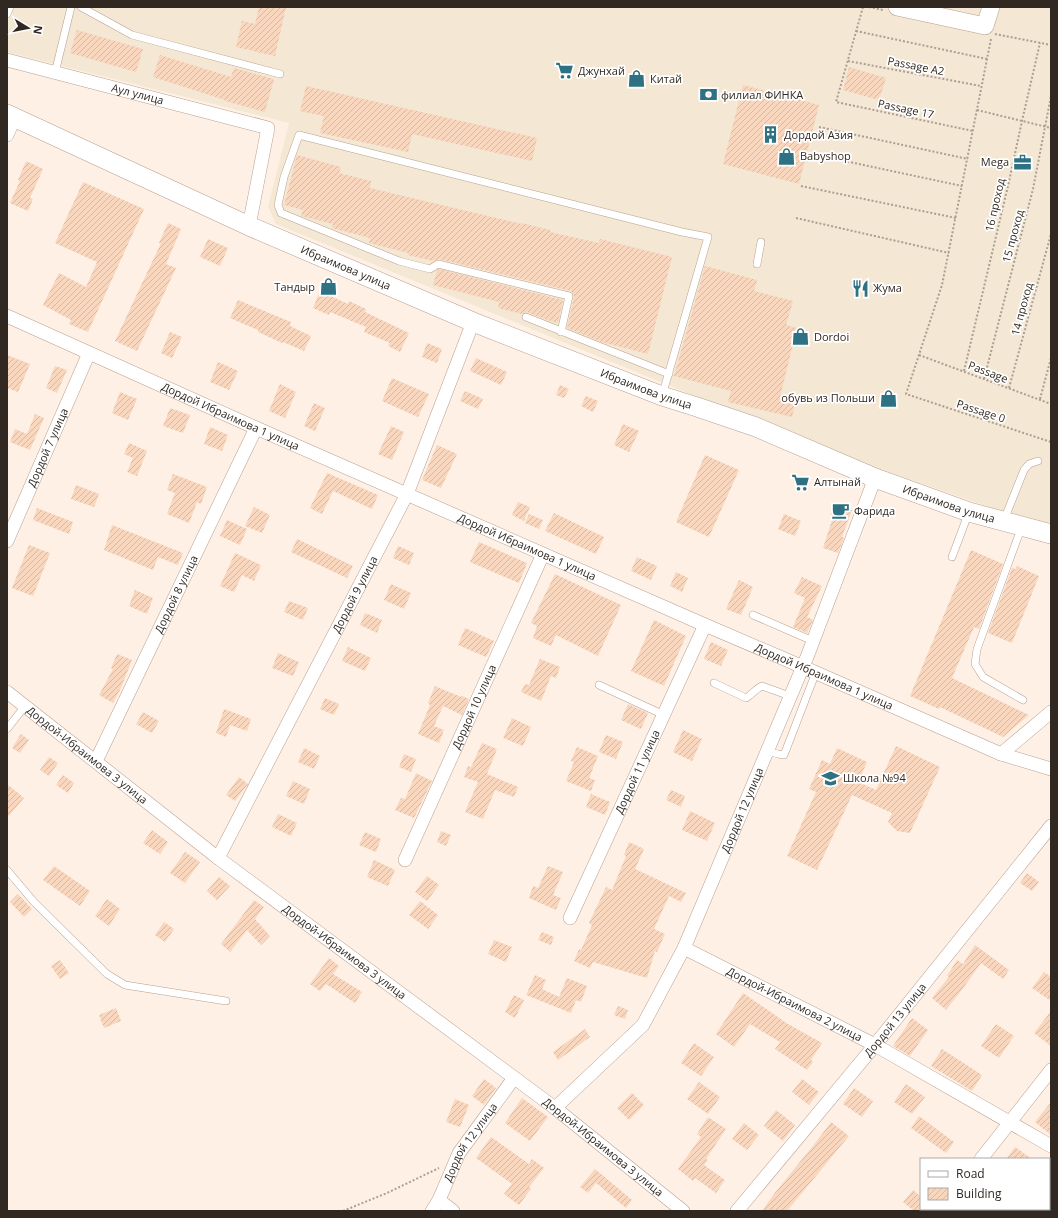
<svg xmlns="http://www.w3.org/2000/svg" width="1058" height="1218" font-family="'Open Sans',sans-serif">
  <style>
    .commercial { fill: #f4e7d3 }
    .building { fill: url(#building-hatch) }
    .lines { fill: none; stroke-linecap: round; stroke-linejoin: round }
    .service-casing { stroke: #b8a08f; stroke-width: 8 }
    .minor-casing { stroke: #b8a08f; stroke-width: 14 }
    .tertiary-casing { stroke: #b8a08f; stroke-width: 18 }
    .secondary-casing { stroke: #b8a08f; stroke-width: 20 }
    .path { stroke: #ab9e95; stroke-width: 2; stroke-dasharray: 2 2; stroke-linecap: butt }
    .service { stroke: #fff; stroke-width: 7 }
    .minor { stroke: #fff; stroke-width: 13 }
    .tertiary { stroke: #fff; stroke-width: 17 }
    .secondary { stroke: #fff; stroke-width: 19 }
    .labels { text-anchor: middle; stroke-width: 3.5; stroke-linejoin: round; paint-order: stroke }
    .street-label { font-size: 11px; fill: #312821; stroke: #fff }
    .poi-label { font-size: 11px; fill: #312821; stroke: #fff; text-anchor: start }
  </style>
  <defs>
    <pattern id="building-hatch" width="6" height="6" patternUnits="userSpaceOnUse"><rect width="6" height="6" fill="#f8d7be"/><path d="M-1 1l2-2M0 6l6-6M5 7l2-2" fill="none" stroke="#d5b9a3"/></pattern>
  </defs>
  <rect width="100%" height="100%" fill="#fff0e5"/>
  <polygon class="commercial" points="7,7 1051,7 1051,527 1032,522 826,450 276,224 268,207 289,123 7,52"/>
  <g class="building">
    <polygon points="259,7 286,7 275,56 236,47 242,21 255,24"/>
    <polygon points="77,30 143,49 136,72 70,53"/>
    <polygon points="160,55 231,77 234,68 274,79 265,112 225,101 225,100 153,77"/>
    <polygon points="849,67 886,78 879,100 843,90"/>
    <polygon points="743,85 819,105 799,184 723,164"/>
    <polygon points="306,86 537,138 532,161 412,134 408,152 320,133 324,116 300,111"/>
    <polygon points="297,155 341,167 339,173 371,181 370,188 522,224 522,223 550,230 550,232 599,243 600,239 672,257 648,354 602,342 567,328 574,297 573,293 571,291 439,259 433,261 408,255 408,253 369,243 370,238 332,228 333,224 301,216 303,210 284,205"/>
    <polygon points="26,161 43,169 30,198 33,199 28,211 10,203 20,181 18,180"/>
    <polygon points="83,182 144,209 88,332 69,324 71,320 43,305 59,273 86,287 97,262 55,243"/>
    <polygon points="168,223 181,229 166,264 176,268 137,351 115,341 161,243 159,243"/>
    <polygon points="208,239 228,248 220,266 200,257"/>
    <polygon points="705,266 757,280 754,291 793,301 786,325 797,328 780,397 796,401 792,417 728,402 731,391 674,376"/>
    <polygon points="439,269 563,300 558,323 547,320 527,312 525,312 522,314 498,308 499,302 433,285 437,271"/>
    <polygon points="320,291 348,304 349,301 366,309 365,312 409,333 400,352 388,346 390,343 364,332 366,327 330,312 329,315 313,308"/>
    <polygon points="238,300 291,322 290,326 311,336 304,351 283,342 282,343 258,332 258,330 230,318"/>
    <polygon points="170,332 182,337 172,358 161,353"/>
    <polygon points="427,343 442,349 437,363 422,357"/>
    <polygon points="7,355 30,364 18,392 7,388"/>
    <polygon points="476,358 507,372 501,385 470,371"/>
    <polygon points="218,362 238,371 229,390 210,382"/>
    <polygon points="55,366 67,370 57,393 46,388"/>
    <polygon points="392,378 429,394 418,417 382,401"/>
    <polygon points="280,384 296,392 285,418 269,411"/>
    <polygon points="560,385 569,389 564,398 556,395"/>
    <polygon points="465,391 483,399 478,409 460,401"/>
    <polygon points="120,392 137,399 128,420 112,413"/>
    <polygon points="586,396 598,401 593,412 581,406"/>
    <polygon points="314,403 325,408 315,431 304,426"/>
    <polygon points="170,408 190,415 183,433 163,426"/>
    <polygon points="35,414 44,418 30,450 10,442 15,429 27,434"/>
    <polygon points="623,424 639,431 629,452 614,445"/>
    <polygon points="391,426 404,432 392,460 378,454"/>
    <polygon points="210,427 228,435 222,451 204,444"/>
    <polygon points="129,443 147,451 137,476 127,472 133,458 124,454"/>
    <polygon points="437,445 457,454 441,488 422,480"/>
    <polygon points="705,455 739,470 709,537 676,522"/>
    <polygon points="327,473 378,495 372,509 333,491 322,514 310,508"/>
    <polygon points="173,474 207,487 201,504 197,502 189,523 167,514 175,493 167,490"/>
    <polygon points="76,485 99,494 94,507 71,499"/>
    <polygon points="518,502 530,507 524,521 512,515"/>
    <polygon points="835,504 852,510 842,537 844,538 838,553 823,548 833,517 830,517"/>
    <polygon points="254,507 270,515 262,533 245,526"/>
    <polygon points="37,508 73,522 69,534 33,520"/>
    <polygon points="554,513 604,537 596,554 545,531"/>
    <polygon points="529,514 543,520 539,529 525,523"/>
    <polygon points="784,514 801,521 795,536 778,529"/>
    <polygon points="227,520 247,529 240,545 220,536"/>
    <polygon points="112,525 183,553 178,565 158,557 153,570 104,550"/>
    <polygon points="297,539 353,566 347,578 291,552"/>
    <polygon points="479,542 527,563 519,583 470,562"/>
    <polygon points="29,545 50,553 33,596 12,588"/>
    <polygon points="398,546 414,553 409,565 393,558"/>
    <polygon points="971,550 1003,564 979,629 974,627 952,678 1029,715 1003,737 940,707 939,709 910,696"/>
    <polygon points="235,553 261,565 254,581 242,575 234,592 220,586"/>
    <polygon points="637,557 657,566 651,580 631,571"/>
    <polygon points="1017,566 1039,576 1012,643 988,633 1012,568 1016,569"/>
    <polygon points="676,572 688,578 682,592 670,586"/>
    <polygon points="555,574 621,605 598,656 556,635 551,646 533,638 537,626 531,623"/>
    <polygon points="802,577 822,586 807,617 813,620 807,633 793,627 805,598 794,593"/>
    <polygon points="739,580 753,587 741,615 726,609"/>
    <polygon points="391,584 411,593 404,609 384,600"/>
    <polygon points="135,590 153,598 147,614 129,606"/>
    <polygon points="289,601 308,608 303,620 284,612"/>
    <polygon points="365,613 382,620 377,633 360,625"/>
    <polygon points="654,620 686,636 664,686 631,671"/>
    <polygon points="465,628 494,641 486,657 458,645"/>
    <polygon points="711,642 728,650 721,666 704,659"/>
    <polygon points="348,647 371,658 365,671 342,661"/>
    <polygon points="278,653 299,662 293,676 272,668"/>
    <polygon points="117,654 132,660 120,690 113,703 99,695 113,669 111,668"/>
    <polygon points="540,659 560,667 556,678 551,676 541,701 521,692 525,684 529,685"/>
    <polygon points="435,686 461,697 462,696 469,699 462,715 443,706 434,726 444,730 439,743 418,734 430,705 428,703"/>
    <polygon points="325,698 339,704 334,715 320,709"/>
    <polygon points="628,704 648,713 641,729 621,720"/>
    <polygon points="224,709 251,719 247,731 230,725 226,737 216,733"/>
    <polygon points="143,712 159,721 152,733 136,724"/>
    <polygon points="512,718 531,727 523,746 503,738"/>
    <polygon points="683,730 702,739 692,761 673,752"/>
    <polygon points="21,734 29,740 20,753 12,748"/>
    <polygon points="606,735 623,742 616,759 599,752"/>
    <polygon points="482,743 497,749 487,774 518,787 514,797 495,790 483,819 465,812 478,782 464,777 468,766 471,767"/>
    <polygon points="896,746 940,767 910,833 897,831 888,822 892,813 852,795 817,870 787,856 816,792 809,789 822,760 830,764 837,748 867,762 858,782 876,790"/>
    <polygon points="577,747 598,756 589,778 595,780 591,791 566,781 574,762 571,761"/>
    <polygon points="304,748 320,756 314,769 298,762"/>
    <polygon points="404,754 416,759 411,772 399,767"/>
    <polygon points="49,757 58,763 49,776 40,770"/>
    <polygon points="416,773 432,781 414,818 395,810 401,798 405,799"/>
    <polygon points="63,775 74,783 68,793 56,785"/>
    <polygon points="239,777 248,784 235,801 226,795"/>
    <polygon points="293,781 310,789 304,804 286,796"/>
    <polygon points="7,784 24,798 7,818"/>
    <polygon points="671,790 685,796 681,807 666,800"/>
    <polygon points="591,794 610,802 605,815 586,807"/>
    <polygon points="690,811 715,823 707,841 682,830"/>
    <polygon points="278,814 297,823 291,836 272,827"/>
    <polygon points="152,830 168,842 160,854 143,843"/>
    <polygon points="441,831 451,835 446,846 437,842"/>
    <polygon points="365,832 381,839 376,852 359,845"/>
    <polygon points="629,842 644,849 635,869 686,893 681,902 669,896 654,929 665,934 657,952 655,951 647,978 593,962 590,968 574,961 579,949 581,950 592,925 589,923 606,887 612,890 626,856 624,855"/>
    <polygon points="185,852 200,862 185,883 170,873"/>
    <polygon points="374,860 395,870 388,886 367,877"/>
    <polygon points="54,866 90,891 80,906 43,880"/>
    <polygon points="548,866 563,872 553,895 561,898 556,910 529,898 533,886 538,888"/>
    <polygon points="1027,873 1039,882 1032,891 1020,883"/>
    <polygon points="427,876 439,885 427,901 415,892"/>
    <polygon points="219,877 230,886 217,900 207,891"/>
    <polygon points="18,894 32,909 24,917 10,902"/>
    <polygon points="107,899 120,909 109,926 95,916"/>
    <polygon points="254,900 264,907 255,919 270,936 261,945 247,930 230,952 221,944"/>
    <polygon points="420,901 438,915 428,929 409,915"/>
    <polygon points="164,922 174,929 165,942 155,935"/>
    <polygon points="542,932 554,937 551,945 538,940"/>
    <polygon points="494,940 512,947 506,962 488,954"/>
    <polygon points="975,945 1009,970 1003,979 981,963 964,987 946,1010 932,998 949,977 947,976 957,960 963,964"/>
    <polygon points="329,958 339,966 333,974 362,992 355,1003 326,984 320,991 310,984"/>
    <polygon points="60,960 69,973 60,979 51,966"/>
    <polygon points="1044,972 1051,977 1051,1001 1032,988"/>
    <polygon points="535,975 546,980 542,989 559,997 567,978 587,986 581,1002 576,1000 571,1013 526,995"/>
    <polygon points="743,993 788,1024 822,1043 811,1060 813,1062 807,1070 775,1049 780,1042 750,1024 734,1047 716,1034"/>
    <polygon points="514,995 524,1000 515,1018 505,1012"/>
    <polygon points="618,1006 628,1010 625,1019 614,1015"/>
    <polygon points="116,1008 121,1021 104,1028 99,1015"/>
    <polygon points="1051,1011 1051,1046 1034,1033"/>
    <polygon points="912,1018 928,1030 910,1056 893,1046"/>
    <polygon points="996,1024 1014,1036 999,1058 981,1046"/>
    <polygon points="585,1029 590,1037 558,1060 553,1052"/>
    <polygon points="694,1043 714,1057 701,1076 681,1063"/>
    <polygon points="942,1049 982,1075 972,1091 931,1066"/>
    <polygon points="484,1079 496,1088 484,1105 472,1096"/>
    <polygon points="802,1079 819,1092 809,1105 792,1092"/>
    <polygon points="699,1082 720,1097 708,1114 687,1099"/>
    <polygon points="906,1084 925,1097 912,1114 894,1102"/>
    <polygon points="854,1088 873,1101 862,1117 843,1104"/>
    <polygon points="632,1093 644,1105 629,1120 617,1108"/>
    <polygon points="522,1098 548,1117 530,1141 505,1123"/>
    <polygon points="455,1099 469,1105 460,1127 446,1122"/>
    <polygon points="1051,1102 1051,1135 1035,1122"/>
    <polygon points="776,1110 795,1125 783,1141 764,1126"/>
    <polygon points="919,1116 954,1142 946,1153 911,1128"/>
    <polygon points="708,1117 726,1129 706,1159 708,1160 704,1165 725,1180 716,1193 695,1178 693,1181 678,1169 701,1137 697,1134"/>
    <polygon points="831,1122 849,1136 787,1211 762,1211 774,1194 816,1142"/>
    <polygon points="744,1123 759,1135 747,1150 732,1139"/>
    <polygon points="491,1137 529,1164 532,1159 544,1168 529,1187 531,1189 519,1205 504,1194 512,1184 476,1158"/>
    <polygon points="1015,1147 1032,1159 1006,1159"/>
    <polygon points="595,1169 632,1200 626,1208 596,1183 588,1193 580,1187"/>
    <polygon points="913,1190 921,1197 921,1211 914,1211 903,1202"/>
  </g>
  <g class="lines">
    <defs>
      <g id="service">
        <polyline points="81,7 132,35 280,74"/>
        <polyline points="7,14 10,7"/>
        <polyline points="55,73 71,7"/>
        <polyline points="757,264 761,242"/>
        <polyline points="526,317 669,374"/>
        <polyline points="561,332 569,296 438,264 430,269 399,261 281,213 278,205 284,177 299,135 682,232 708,237 662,396"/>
        <polyline points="1004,520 1024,470 1029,464 1038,461"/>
        <polyline points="1022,526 977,649 975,664 983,677 1023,700"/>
        <polyline points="952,557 969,512"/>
        <polyline points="753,615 813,641"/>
        <path d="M714,683L746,698C753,694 755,689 762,686L790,696"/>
        <polyline points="599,685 664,715"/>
        <polyline points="7,729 25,706"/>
        <polyline points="767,751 778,754 784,755 816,672"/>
        <polyline points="7,870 34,902 107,974 125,985 226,1001"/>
      </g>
      <g id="minor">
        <path id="s1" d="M7,60L268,128L249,226"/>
        <polyline points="7,135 15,117"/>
        <path id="s2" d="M7,316L256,428L705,625L803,667L1001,754L1051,769"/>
        <path id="s3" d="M7,541L89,353"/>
        <path id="s4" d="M7,692L218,858L555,1108L683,1211"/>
        <polyline points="1001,754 1051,712"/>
        <path id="s5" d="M96,761L256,428"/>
        <path id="s6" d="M218,858L407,494L473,322"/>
        <path id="s7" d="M405,860L543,554"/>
        <path id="s8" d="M570,918L705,625"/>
        <path id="s9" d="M684,948L875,1045L1051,1146"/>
        <path id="s10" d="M555,1108L643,1025L684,948L807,657L875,478"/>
        <polyline points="981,1159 1051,1070"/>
        <polyline points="439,1200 453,1211"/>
        <path id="s11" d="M432,1211L439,1200L459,1153L514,1078"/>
        <path id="s12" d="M737,1211L875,1045L1051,826"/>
        <polyline points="939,1211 941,1209"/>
      </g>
      <polyline id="tertiary" points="897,7 985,26 991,7"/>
      <g id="secondary">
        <path id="s13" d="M7,114L249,226L473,322L662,396L697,407L756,427L875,478L969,512L1051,534"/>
      </g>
    </defs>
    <use href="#service" class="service-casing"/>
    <use href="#minor" class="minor-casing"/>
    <use href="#tertiary" class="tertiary-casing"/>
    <use href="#secondary" class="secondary-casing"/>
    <g class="path">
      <polyline points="863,7 836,102 973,131"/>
      <polyline points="869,7 883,10"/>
      <polyline points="856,31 987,59"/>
      <polyline points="995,34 1051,45"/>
      <polyline points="991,39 942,285 906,394 1051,442"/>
      <polyline points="848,61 981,86"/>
      <polyline points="977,110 1051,128"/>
      <polyline points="819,127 968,159"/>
      <polyline points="812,154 962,186"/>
      <polyline points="801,186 956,218"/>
      <polyline points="796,218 949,253"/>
      <polyline points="919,355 1051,404"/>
      <polyline points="964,371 1008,186 1022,121 1040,43"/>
      <polyline points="984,379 1033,189 1051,96"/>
      <polyline points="1009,388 1051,234"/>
      <polyline points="1040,399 1051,358"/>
      <polyline points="343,1211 387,1193 439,1168"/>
    </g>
    <use href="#service" class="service"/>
    <use href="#minor" class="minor"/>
    <use href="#tertiary" class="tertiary"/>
    <use href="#secondary" class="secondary"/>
  </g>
  <defs>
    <symbol id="supermarket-bare" viewBox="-9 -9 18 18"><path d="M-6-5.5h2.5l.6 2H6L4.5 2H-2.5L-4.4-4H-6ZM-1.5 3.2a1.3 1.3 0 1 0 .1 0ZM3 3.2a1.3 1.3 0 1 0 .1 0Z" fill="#2e7182" stroke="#fff" stroke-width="2.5" paint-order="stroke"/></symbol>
    <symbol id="shop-bare" viewBox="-9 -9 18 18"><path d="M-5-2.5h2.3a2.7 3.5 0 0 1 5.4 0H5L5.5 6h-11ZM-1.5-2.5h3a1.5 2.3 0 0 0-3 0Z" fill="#2e7182" stroke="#fff" stroke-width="2.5" paint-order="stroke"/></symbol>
    <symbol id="bank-bare" viewBox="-9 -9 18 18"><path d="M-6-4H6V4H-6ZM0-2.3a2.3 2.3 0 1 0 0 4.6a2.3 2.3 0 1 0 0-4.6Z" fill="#2e7182" stroke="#fff" stroke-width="2.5" paint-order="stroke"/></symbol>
    <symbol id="building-bare" viewBox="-9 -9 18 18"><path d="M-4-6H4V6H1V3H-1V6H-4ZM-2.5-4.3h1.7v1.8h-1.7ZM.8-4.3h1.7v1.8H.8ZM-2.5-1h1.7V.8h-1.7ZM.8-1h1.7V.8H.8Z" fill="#2e7182" stroke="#fff" stroke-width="2.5" paint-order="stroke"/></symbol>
    <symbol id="office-bare" viewBox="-9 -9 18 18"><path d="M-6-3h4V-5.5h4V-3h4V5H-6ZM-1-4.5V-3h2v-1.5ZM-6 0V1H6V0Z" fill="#2e7182" stroke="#fff" stroke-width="2.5" paint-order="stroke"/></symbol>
    <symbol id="restaurant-bare" viewBox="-9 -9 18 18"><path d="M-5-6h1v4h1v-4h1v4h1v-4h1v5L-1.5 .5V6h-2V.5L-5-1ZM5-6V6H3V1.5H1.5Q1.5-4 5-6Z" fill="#2e7182" stroke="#fff" stroke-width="2.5" paint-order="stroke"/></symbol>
    <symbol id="cafe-bare" viewBox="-9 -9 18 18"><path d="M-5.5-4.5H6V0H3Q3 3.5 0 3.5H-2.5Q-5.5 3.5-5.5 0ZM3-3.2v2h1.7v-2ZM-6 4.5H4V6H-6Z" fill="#2e7182" stroke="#fff" stroke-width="2.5" paint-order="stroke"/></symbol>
    <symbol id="school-bare" viewBox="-9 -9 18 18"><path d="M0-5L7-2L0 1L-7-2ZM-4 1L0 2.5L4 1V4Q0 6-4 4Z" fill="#2e7182" stroke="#fff" stroke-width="2.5" paint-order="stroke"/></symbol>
  </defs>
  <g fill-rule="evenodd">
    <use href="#supermarket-bare" x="552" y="58" width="25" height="25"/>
    <use href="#shop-bare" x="624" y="66" width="25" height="25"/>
    <use href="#bank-bare" x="696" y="82" width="25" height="25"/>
    <use href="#building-bare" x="758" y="122" width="25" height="25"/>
    <use href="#shop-bare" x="774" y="144" width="25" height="25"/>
    <use href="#office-bare" x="1010" y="150" width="25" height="25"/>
    <use href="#shop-bare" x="316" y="274" width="25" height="25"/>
    <use href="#restaurant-bare" x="848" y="276" width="25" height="25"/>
    <use href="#shop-bare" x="788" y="324" width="25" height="25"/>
    <use href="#shop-bare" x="876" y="386" width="25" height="25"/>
    <use href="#supermarket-bare" x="788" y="470" width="25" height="25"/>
    <use href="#cafe-bare" x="828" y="498" width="25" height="25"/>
    <use href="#school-bare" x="818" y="766" width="25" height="25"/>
  </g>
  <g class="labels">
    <g class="street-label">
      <text transform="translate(916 66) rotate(11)" y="4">Passage A2</text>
      <text dy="4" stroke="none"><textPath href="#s1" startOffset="135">Аул улица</textPath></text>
      <text transform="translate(906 109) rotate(12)" y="4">Passage 17</text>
      <text transform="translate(995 205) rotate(-77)" y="4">16 проход</text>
      <text transform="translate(1013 236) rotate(-75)" y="4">15 проход</text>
      <text dy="4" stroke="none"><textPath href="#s13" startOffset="372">Ибраимова улица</textPath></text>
      <text transform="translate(1022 309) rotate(-75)" y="4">14 проход</text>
      <text transform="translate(988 372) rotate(21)" y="4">Passage</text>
      <text dy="4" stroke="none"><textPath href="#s13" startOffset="696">Ибраимова улица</textPath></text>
      <text transform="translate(981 411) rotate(18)" y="4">Passage 0</text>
      <text dy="4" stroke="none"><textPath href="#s2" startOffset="245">Дордой Ибраимова 1 улица</textPath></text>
      <text dy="4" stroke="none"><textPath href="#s3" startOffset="102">Дордой 7 улица</textPath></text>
      <text dy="4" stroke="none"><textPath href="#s13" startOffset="1020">Ибраимова улица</textPath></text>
      <text dy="4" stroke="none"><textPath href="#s2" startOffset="569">Дордой Ибраимова 1 улица</textPath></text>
      <text dy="4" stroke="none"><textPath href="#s6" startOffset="297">Дордой 9 улица</textPath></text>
      <text dy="4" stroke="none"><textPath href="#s5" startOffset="185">Дордой 8 улица</textPath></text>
      <text dy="4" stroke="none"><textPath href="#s2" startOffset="893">Дордой Ибраимова 1 улица</textPath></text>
      <text dy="4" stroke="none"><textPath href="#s7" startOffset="168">Дордой 10 улица</textPath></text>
      <text dy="4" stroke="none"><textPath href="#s4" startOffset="102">Дордой-Ибраимова 3 улица</textPath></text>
      <text dy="4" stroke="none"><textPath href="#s8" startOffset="161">Дордой 11 улица</textPath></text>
      <text dy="4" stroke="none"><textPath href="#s10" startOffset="358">Дордой 12 улица</textPath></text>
      <text dy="4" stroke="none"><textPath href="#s4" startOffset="426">Дордой-Ибраимова 3 улица</textPath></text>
      <text dy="4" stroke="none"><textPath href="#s9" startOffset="124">Дордой-Ибраимова 2 улица</textPath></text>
      <text dy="4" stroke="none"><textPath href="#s12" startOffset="248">Дордой 13 улица</textPath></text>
      <text dy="4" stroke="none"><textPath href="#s11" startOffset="79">Дордой 12 улица</textPath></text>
      <text dy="4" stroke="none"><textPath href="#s4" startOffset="750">Дордой-Ибраимова 3 улица</textPath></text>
    </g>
    <g class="poi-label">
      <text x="578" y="75">Джунхай</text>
      <text x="650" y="83">Китай</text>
      <text x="721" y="99">филиал ФИНКА</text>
      <text x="784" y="139">Дордой Азия</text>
      <text x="800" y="160">Babyshop</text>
      <text x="1009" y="166" text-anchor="end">Mega</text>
      <text x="315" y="291" text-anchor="end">Тандыр</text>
      <text x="873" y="292">Жума</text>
      <text x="814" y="341">Dordoi</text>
      <text x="875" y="402" text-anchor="end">обувь из Польши</text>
      <text x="814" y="486">Алтынай</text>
      <text x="854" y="515">Фарида</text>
      <text x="843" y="782">Школа №94</text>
    </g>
  </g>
  <rect width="1058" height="1218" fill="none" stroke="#312821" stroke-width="16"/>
  <rect x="920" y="1158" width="130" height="52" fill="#ffffff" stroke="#ada9a6"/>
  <rect x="928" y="1171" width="20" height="6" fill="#ffffff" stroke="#ada9a6"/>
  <text x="956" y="1178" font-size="12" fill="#312821">Road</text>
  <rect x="928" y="1188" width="20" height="12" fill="url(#building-hatch)" stroke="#ada9a6"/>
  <text x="956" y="1198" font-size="12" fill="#312821">Building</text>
  <g transform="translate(28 28) rotate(100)" stroke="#ffffff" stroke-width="3" paint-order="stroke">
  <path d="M0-3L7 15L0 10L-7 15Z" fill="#312821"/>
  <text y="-6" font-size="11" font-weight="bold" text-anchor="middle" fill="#312821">N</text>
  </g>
</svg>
